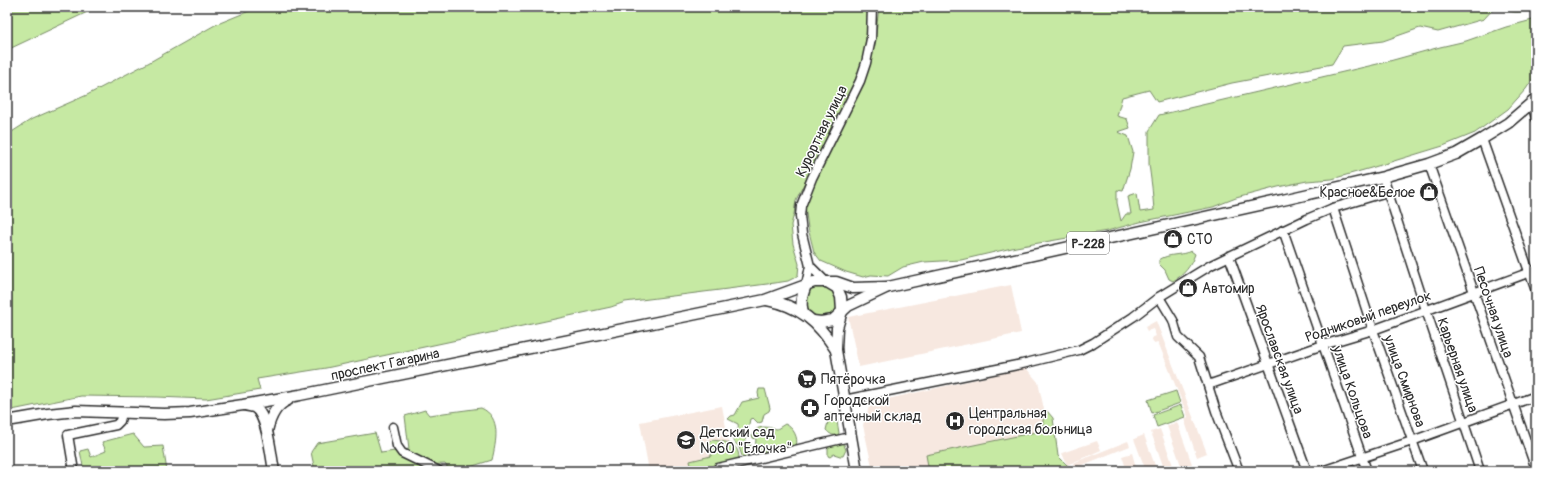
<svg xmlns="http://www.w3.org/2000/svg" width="1543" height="478" font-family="Pangolin,sans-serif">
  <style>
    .built { fill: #f7e8e0 }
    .green { fill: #c6e9a3; stroke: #788a67 }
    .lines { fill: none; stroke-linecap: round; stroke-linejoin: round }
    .minor-casing { stroke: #2b2b2b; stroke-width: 11 }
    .major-casing { stroke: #2b2b2b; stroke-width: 13 }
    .minor { stroke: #fff; stroke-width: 8 }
    .major { stroke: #fff; stroke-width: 10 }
    .labels { text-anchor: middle; stroke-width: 3; stroke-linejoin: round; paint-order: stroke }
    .shield { fill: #fff; stroke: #6b6b6b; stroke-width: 1 }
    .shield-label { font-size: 13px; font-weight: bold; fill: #2b2b2b }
    .street-label { font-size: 14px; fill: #2b2b2b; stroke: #fff }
    .poi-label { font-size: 14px; fill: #2b2b2b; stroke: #fff; text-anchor: start }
  </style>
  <rect width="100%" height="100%" fill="#fff"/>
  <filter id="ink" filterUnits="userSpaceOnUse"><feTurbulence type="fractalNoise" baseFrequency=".025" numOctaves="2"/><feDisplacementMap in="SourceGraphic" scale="8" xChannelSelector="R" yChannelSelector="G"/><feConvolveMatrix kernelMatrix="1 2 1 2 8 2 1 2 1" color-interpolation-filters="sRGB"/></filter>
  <g filter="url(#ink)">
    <g class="built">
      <polygon points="1011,285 1021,333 859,367 848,317"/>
      <polygon points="1156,321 1207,453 1197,457 1184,419 1188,417 1158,342 1154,343 1151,338 1156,336 1153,329 1147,331 1145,327"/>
      <polygon points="1026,368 1038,382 1056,464 1055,471 873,471 863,425 869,407 874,402"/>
      <polygon points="722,406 732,459 708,471 649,471 640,422"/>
      <polygon points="1177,422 1192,464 1182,468 1167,426"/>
      <polygon points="1160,429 1175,471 1165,471 1151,432"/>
      <polygon points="1144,435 1157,471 1146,471 1134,439"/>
      <polygon points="1097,441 1101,450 1067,465 1062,453"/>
      <polygon points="1128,441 1130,446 1075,468 1073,463"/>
      <polygon points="1132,453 1137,471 1127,471 1122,456"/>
    </g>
    <g class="green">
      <polygon points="7,7 98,7 7,50"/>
      <path d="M259,7H868C867,29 866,51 859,72L796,200L794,214L791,225L793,244L799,264L798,275L794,278L788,281L775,283L625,302L611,307L326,368L257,379L260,390L206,399L157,397L81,396L7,411V135L32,119L87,95L148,63L215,25Z"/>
      <polygon points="879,7 1495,7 1484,19 1438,32 1420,28 1383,41 1343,46 1332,64 1232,83 1157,102 1149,90 1122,97 1117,116 1127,119 1130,128 1118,132 1128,136 1133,152 1130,169 1123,191 1117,190 1117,203 1121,221 1126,214 1131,214 1128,196 1137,193 1140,212 1154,210 1152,187 1149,164 1149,131 1159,115 1386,62 1440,47 1466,41 1506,27 1536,19 1536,74 1526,89 1508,109 1475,133 1443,146 1371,168 1332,179 1307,181 1278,187 1236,198 1213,207 1140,222 1107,231 1016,247 961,260 924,262 903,267 888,276 871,275 863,277 846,272 821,261 814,252 808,228 805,206 811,190 868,71 876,33"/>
      <path d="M1498,7H1536V8C1521,13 1512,14 1498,7Z"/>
      <path d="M1191,251L1195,254C1191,266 1184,275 1173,281L1169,279L1165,270L1159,264V260C1169,253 1181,256 1191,251Z"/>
      <path d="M817,286C833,286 846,302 833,315C830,318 825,319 821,320L806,313C805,299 802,292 817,286Z"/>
      <path d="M759,389H765L770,408L769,411L764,414L762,422L758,423L753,418L750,419L748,429L746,431L745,444L750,443L751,447L748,451L747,456L744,458L742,456L739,447L732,439C732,433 740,431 738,424L728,419L731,416L735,415L742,402L759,398L758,393Z"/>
      <polygon points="1176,391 1180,403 1152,413 1148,400"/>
      <polygon points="1181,405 1185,417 1157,427 1153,415"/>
      <path d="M481,408C502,417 496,442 492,460L457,471H450L445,464L424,465L426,471H345L344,470L315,471L311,452L317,443L375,433L381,453L409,449L405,416L425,410L429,415Z"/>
      <polygon points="1043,411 1047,411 1053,418 1058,456 1069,467 1070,471 1054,469 1051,471 929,471 926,455 1041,431 1043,427"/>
      <path d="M830,414L835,415L837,421L839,433L838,435C832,436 830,434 826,430Z"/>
      <path d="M785,424C793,427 799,438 796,446C783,449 752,463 756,439L753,438L752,435C757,424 767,427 777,429Z"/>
      <polygon points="133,434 144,447 163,446 167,471 84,471 80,451 88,449 91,457 106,451 102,442"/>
      <path d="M712,440C729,442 740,443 739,462L714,471H677L679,469L691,466L690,461L711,456L712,452L709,443Z"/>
      <polygon points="843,442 846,450 843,456 840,456 834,454 830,457 828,456 828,446"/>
    </g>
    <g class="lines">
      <defs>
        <g id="minor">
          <polyline points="1532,104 1536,118"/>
          <polyline points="1482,139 1536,291"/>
          <polyline points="1429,164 1536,469"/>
          <polyline points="1383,177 1426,310 1480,471"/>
          <polyline points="1333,208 1373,330 1423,471"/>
          <polyline points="1283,230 1367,471"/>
          <polyline points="1229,256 1307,471"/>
          <polyline points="810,266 825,281"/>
          <polyline points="806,285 810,266 802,234 800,216 801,206 812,178 860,81 866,63 871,39 872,7"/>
          <polyline points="1159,297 1173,320 1178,337 1199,357 1216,411 1239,471"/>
          <polyline points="1208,385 1323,345 1373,330 1536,270"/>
          <polyline points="844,400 1022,364 1079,350 1093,343 1133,317 1159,297 1211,265 1307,219 1333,208 1387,192"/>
          <polyline points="393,427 397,446 402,453 439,471"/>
          <polyline points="74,471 68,435 116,425 120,421 122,413"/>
          <polyline points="716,471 718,468 850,437"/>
          <polyline points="1322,471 1412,441 1536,396"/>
        </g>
        <g id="major">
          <polyline points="827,282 837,288 841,297 842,311 837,328 836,350 857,471"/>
          <path d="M767,300C800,306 818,322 836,350"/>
          <path d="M803,313C800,302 802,296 806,285"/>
          <polyline points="813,321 821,322 833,320 848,306 888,287 1287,199 1383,177 1429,164 1456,154 1482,139 1508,123 1536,99"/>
          <path d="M245,405C248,406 251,406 254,407C268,415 271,456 274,471"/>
          <polyline points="7,421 48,414 76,411 164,414 190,413 243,405 300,395 765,300 814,282 836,282 853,288 888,287"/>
          <path d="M267,431C270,418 275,405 288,400"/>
        </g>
      </defs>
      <use href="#minor" class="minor-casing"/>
      <use href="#major" class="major-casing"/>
      <use href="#minor" class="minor"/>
      <use href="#major" class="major"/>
    </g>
  </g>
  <defs>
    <symbol id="shop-disc" viewBox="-11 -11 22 22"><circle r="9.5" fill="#2b2b2b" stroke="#fff"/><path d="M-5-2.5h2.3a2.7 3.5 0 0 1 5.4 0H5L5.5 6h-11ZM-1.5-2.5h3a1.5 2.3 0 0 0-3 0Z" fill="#fff"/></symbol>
    <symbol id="supermarket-disc" viewBox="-11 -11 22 22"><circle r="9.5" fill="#2b2b2b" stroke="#fff"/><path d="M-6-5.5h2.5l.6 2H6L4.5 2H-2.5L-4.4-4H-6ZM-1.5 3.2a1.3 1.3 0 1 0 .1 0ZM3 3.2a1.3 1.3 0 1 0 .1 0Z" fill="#fff"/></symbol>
    <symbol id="pharmacy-disc" viewBox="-11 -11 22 22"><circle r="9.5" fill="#2b2b2b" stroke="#fff"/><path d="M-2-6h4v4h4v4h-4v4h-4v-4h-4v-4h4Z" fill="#fff"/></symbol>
    <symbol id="hospital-disc" viewBox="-11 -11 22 22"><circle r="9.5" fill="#2b2b2b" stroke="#fff"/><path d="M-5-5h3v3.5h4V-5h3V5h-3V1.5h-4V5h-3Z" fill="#fff"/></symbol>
    <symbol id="school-disc" viewBox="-11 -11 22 22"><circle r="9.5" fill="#2b2b2b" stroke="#fff"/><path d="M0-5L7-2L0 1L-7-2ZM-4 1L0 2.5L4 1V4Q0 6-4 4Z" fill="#fff"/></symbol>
  </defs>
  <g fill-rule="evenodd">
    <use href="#shop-disc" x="1418" y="181" width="22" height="22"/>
    <use href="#shop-disc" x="1162" y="228" width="22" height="22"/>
    <use href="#shop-disc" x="1177" y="277" width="22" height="22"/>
    <use href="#supermarket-disc" x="796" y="368" width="22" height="22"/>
    <use href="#pharmacy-disc" x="799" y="397" width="22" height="22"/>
    <use href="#hospital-disc" x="944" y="410" width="22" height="22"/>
    <use href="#school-disc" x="675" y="429" width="22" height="22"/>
  </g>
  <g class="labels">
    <rect class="shield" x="1067" y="232" width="42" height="22" rx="3"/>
    <g class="shield-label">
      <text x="1088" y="248">Р-228</text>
    </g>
    <g class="street-label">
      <text transform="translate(821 131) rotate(-64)" y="5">Курортная улица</text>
      <text transform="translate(1494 312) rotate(71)" y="5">Песочная улица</text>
      <text transform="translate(1368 316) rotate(-19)" y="5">Родниковый переулок</text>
      <text transform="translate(1280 359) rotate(70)" y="5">Ярославская улица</text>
      <text transform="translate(385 364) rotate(-12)" y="5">проспект Гагарина</text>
      <text transform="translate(1458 365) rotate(71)" y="5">Карьерная улица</text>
      <text transform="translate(1405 381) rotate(70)" y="5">улица Смирнова</text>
      <text transform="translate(1353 392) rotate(71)" y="5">улица Кольцова</text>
    </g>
    <g class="poi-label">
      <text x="1415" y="197" text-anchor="end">Красное&amp;Белое</text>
      <text x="1187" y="244">СТО</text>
      <text x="1202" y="293">Автомир</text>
      <text x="821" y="384">Пятёрочка</text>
      <text x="824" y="405">Городской<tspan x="824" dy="16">аптечный склад</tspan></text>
      <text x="969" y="418">Центральная<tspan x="969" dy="16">городская больница</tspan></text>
      <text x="700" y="437">Детский сад<tspan x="700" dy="16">№60 "Елочка"</tspan></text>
    </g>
  </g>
  <rect width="1543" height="478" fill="none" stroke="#fff" stroke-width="24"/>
  <rect x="12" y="12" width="1519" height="454" fill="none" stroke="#2b2b2b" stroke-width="1.5" filter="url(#ink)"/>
</svg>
